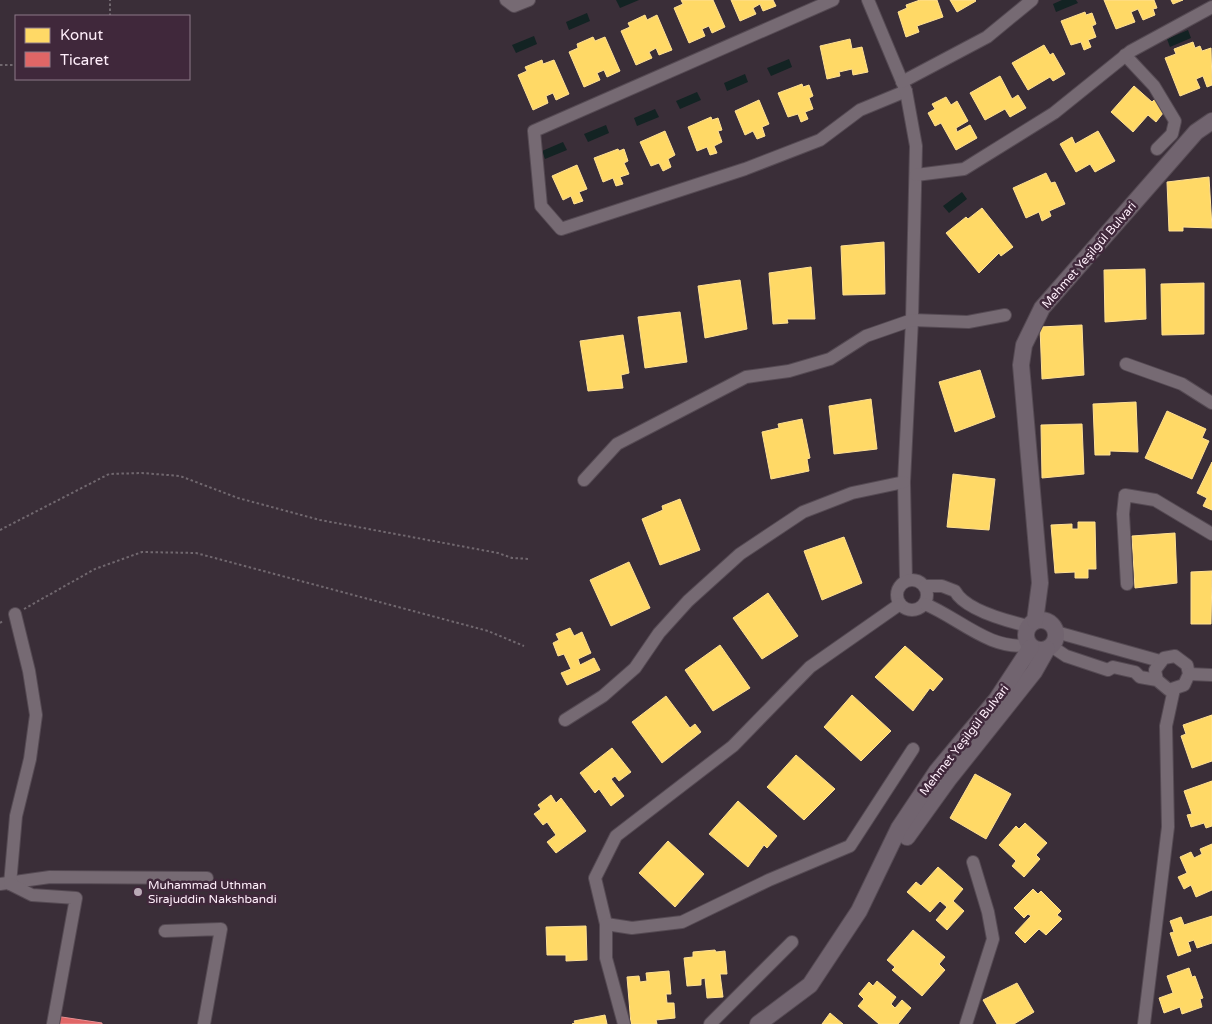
<svg xmlns="http://www.w3.org/2000/svg" width="1212" height="1024" font-family="'Varela Round',sans-serif">
  <style>
    .water { fill: #132323 }
    .homes { fill: #ffd966; stroke: #ffe093 }
    .shops { fill: #e06666; stroke: #e98f93 }
    .lines { fill: none; stroke-linecap: round; stroke-linejoin: round }
    .minor-casing { stroke: #554a53; stroke-width: 14 }
    .major-casing { stroke: #554a53; stroke-width: 18 }
    .path { stroke: #71686f; stroke-width: 2; stroke-dasharray: 2.5 2.5; stroke-linecap: butt }
    .minor { stroke: #766a73; stroke-width: 12 }
    .major { stroke: #71646f; stroke-width: 16 }
    .poi-dot { fill: #baabb7; stroke: #40283b; stroke-width: 2 }
    .labels { text-anchor: middle; stroke-width: 5; stroke-linejoin: round; paint-order: stroke }
    .street-label { font-size: 12px; fill: #ffeffb; stroke: #40283b }
    .poi-label { font-size: 12px; fill: #ffeffb; stroke: #40283b; text-anchor: start }
  </style>
  <rect width="100%" height="100%" fill="#3a2e38"/>
  <g class="water">
    <polygon points="616,0 639,0 620,8"/>
    <polygon points="1062,0 1076,0 1078,3 1056,12 1053,4"/>
    <polygon points="587,13 590,21 569,30 566,22"/>
    <polygon points="1188,30 1191,38 1170,47 1167,39"/>
    <polygon points="534,36 537,44 516,53 512,45"/>
    <polygon points="789,59 792,67 771,76 767,68"/>
    <polygon points="745,74 748,82 727,91 724,83"/>
    <polygon points="697,92 701,100 680,109 676,101"/>
    <polygon points="655,109 659,117 637,126 634,118"/>
    <polygon points="606,125 609,133 588,142 584,134"/>
    <polygon points="563,142 567,150 545,159 542,151"/>
    <polygon points="962,192 967,199 949,213 943,206"/>
  </g>
  <g class="homes">
    <polygon points="681,0 713,0 725,27 712,33 709,26 702,29 705,36 689,43 674,8 683,4"/>
    <polygon points="731,0 773,0 776,6 763,11 760,4 753,8 756,14 740,21"/>
    <polygon points="920,0 937,0 943,17 917,26 919,32 906,37 898,12 907,8 906,5"/>
    <polygon points="950,0 975,0 976,1 957,12"/>
    <polygon points="1104,0 1154,0 1157,8 1153,9 1155,15 1143,20 1138,9 1131,12 1135,22 1116,29"/>
    <polygon points="1171,0 1183,0 1173,4"/>
    <polygon points="1085,12 1086,15 1092,13 1096,24 1092,26 1096,37 1088,40 1091,47 1084,50 1081,42 1071,45 1061,21"/>
    <polygon points="645,15 647,20 657,15 672,50 659,55 656,48 649,52 652,58 636,65 621,31 630,27 628,23"/>
    <polygon points="593,37 595,41 605,37 620,71 607,77 604,70 597,73 600,80 584,87 569,52 578,48 577,44"/>
    <polygon points="850,39 852,49 862,47 868,72 853,75 852,69 839,72 840,76 827,79 820,46"/>
    <polygon points="1193,42 1195,48 1200,46 1202,51 1211,48 1212,85 1207,87 1203,76 1196,79 1200,88 1180,96 1165,58 1176,54 1174,49"/>
    <polygon points="1044,45 1050,55 1053,53 1065,74 1053,81 1050,77 1028,90 1012,63"/>
    <polygon points="542,60 543,64 554,60 569,94 556,100 553,93 546,96 548,103 533,110 518,75 527,71 525,67"/>
    <polygon points="1000,76 1012,99 1018,95 1026,108 1010,117 1005,109 985,120 970,93"/>
    <polygon points="802,84 803,87 809,85 813,96 809,98 813,109 805,112 808,119 801,122 798,114 788,117 778,93"/>
    <polygon points="1134,86 1152,102 1156,98 1167,108 1156,122 1148,115 1133,132 1111,112"/>
    <polygon points="946,97 951,105 957,101 968,121 956,128 957,132 970,125 977,138 956,150 941,123 935,126 928,113 935,109 932,104"/>
    <polygon points="759,100 769,124 762,127 765,136 757,139 753,131 745,135 735,111"/>
    <polygon points="711,117 712,120 718,118 722,130 718,131 722,142 714,146 717,153 710,155 707,147 697,151 688,127"/>
    <polygon points="665,131 675,155 668,159 671,167 663,171 659,163 651,166 640,142"/>
    <polygon points="1098,131 1115,161 1095,172 1090,164 1076,172 1060,144 1072,137 1075,144"/>
    <polygon points="618,149 619,151 624,149 628,161 624,163 629,174 620,177 623,184 616,186 613,178 603,182 594,158"/>
    <polygon points="577,165 587,189 579,192 583,201 574,204 571,196 563,200 552,176"/>
    <polygon points="1046,173 1051,183 1055,182 1065,204 1049,211 1051,216 1042,221 1039,212 1026,218 1013,188"/>
    <polygon points="1209,177 1212,228 1183,227 1183,231 1169,231 1167,182"/>
    <polygon points="982,208 1013,247 1001,256 999,253 979,273 946,233 966,217 968,219"/>
    <polygon points="884,242 885,294 843,295 841,246"/>
    <polygon points="811,267 815,319 787,319 788,323 773,324 769,273"/>
    <polygon points="1145,269 1146,319 1105,322 1104,270"/>
    <polygon points="740,280 747,329 705,338 698,286"/>
    <polygon points="1204,283 1204,334 1162,335 1161,284"/>
    <polygon points="680,312 687,362 645,368 638,317"/>
    <polygon points="1082,325 1084,375 1042,379 1040,327"/>
    <polygon points="623,335 629,373 621,375 623,388 588,391 580,341"/>
    <polygon points="980,370 995,417 955,432 939,382"/>
    <polygon points="871,399 877,449 834,454 829,406"/>
    <polygon points="1136,402 1138,452 1110,451 1110,455 1095,455 1093,404"/>
    <polygon points="1167,411 1206,429 1202,438 1209,441 1192,479 1145,458"/>
    <polygon points="802,419 810,458 807,459 809,471 771,479 762,432 779,428 778,424"/>
    <polygon points="1082,424 1084,474 1042,478 1041,425"/>
    <polygon points="1212,462 1212,510 1203,506 1207,498 1197,493"/>
    <polygon points="953,474 995,479 989,530 947,527"/>
    <polygon points="680,499 700,550 660,565 642,519 663,510 662,506"/>
    <polygon points="1078,522 1095,522 1096,569 1088,569 1088,578 1075,578 1075,572 1055,573 1051,525 1072,524 1072,529 1078,529"/>
    <polygon points="1175,533 1177,583 1135,588 1132,536"/>
    <polygon points="844,537 862,583 822,600 804,551"/>
    <polygon points="629,562 650,608 611,626 590,580"/>
    <polygon points="1212,571 1211,624 1191,624 1191,572"/>
    <polygon points="768,593 798,636 762,659 733,618"/>
    <polygon points="570,628 574,636 582,632 591,653 578,659 580,665 594,658 600,670 567,685 561,673 571,669 564,654 558,656 553,643 559,640 556,634"/>
    <polygon points="720,645 750,688 713,711 685,670"/>
    <polygon points="905,646 943,679 933,691 930,688 913,711 875,677"/>
    <polygon points="852,695 891,731 861,761 824,727"/>
    <polygon points="666,696 690,728 695,724 701,732 662,763 632,722"/>
    <polygon points="1212,715 1212,761 1192,768 1181,736 1186,734 1183,725"/>
    <polygon points="612,748 631,772 619,781 615,776 611,779 624,796 611,806 599,789 595,793 580,773"/>
    <polygon points="796,755 835,789 804,820 767,787"/>
    <polygon points="975,774 1011,794 986,839 950,818"/>
    <polygon points="1212,781 1212,826 1206,828 1204,823 1191,827 1187,815 1192,814 1184,791"/>
    <polygon points="551,795 556,803 561,798 586,831 556,853 547,842 556,835 547,822 543,825 534,814 541,809 538,805"/>
    <polygon points="738,801 777,836 767,848 764,845 748,867 709,834"/>
    <polygon points="1025,823 1047,843 1036,855 1040,859 1024,877 1012,866 1016,861 999,845 1016,826 1019,829"/>
    <polygon points="668,841 704,874 675,907 639,873"/>
    <polygon points="1212,844 1212,890 1196,897 1191,885 1184,889 1178,877 1187,873 1180,857 1191,852 1194,858 1202,854 1200,849"/>
    <polygon points="938,867 963,889 953,901 964,911 947,930 936,920 947,907 940,901 930,912 907,892 916,882 921,886"/>
    <polygon points="1033,889 1038,894 1041,891 1061,911 1057,915 1062,919 1046,935 1039,929 1025,943 1015,933 1031,916 1028,914 1024,918 1014,908"/>
    <polygon points="1212,916 1212,943 1197,948 1194,940 1188,942 1191,951 1178,956 1170,933 1174,932 1170,921 1181,917 1184,925"/>
    <polygon points="586,926 587,960 566,961 566,955 547,955 546,927"/>
    <polygon points="913,930 945,957 939,964 945,970 922,996 892,970 895,967 887,960"/>
    <polygon points="715,950 716,952 725,951 727,974 720,974 723,997 707,998 705,978 701,979 701,985 687,986 684,958 693,957 693,952"/>
    <polygon points="1189,968 1192,977 1195,976 1203,998 1200,999 1202,1007 1182,1014 1180,1007 1164,1013 1159,998 1173,993 1167,976"/>
    <polygon points="669,971 671,994 666,994 667,1003 674,1003 675,1018 656,1020 657,1024 631,1024 627,977 639,976 640,982 647,981 646,973"/>
    <polygon points="877,981 896,997 891,1004 895,1008 902,1000 911,1008 898,1024 879,1024 858,1006 864,999 859,994 869,982 873,986"/>
    <polygon points="1017,983 1034,1012 1014,1024 997,1024 983,1000"/>
    <polygon points="830,1013 843,1024 822,1024"/>
    <polygon points="605,1015 607,1024 572,1024 575,1023 574,1021"/>
  </g>
  <polygon class="shops" points="55,1016 102,1023 102,1024 54,1024"/>
  <g class="lines">
    <defs>
      <g id="minor">
        <polyline points="506,0 514,6 529,0"/>
        <polyline points="833,0 534,131 541,206 561,229 745,169 820,140 860,110 906,91"/>
        <polyline points="868,0 906,91 916,146 912,320 904,482 906,580"/>
        <polyline points="1125,55 1154,86 1175,121 1172,134 1157,149"/>
        <polyline points="902,82 987,37 1032,0"/>
        <polyline points="916,175 964,169 1054,113 1131,51 1212,7"/>
        <polyline points="1126,364 1182,384 1212,403"/>
        <polyline points="584,480 617,444 746,377 789,371 830,359 866,336 912,320 968,322 1005,315"/>
        <circle cx="912" cy="595" r="15"/>
        <polyline points="1127,584 1123,514 1125,495 1155,500 1212,534"/>
        <path d="M925,586H942L955,591C965,610 1007,621 1028,626"/>
        <path d="M925,604C959,618 990,651 1029,645"/>
        <polyline points="1056,632 1160,661"/>
        <polyline points="1051,646 1066,656 1108,670 1113,667 1135,672 1140,677 1157,680 1169,690 1184,685 1189,674 1187,665 1175,656 1164,658 1155,670 1157,680"/>
        <polyline points="1189,674 1212,675"/>
        <polyline points="565,720 603,696 635,668 659,633 688,601 740,554 803,512 852,493 904,482"/>
        <polyline points="0,884 50,877 207,878"/>
        <polyline points="10,884 16,816 30,759 36,715 29,671 15,614"/>
        <polyline points="10,884 32,895 76,898 53,1024"/>
        <polyline points="606,924 595,878 616,836 733,746 810,667 900,604"/>
        <polyline points="165,931 221,929 204,1024"/>
        <polyline points="624,1024 606,958 606,924 632,928 682,922 769,880 850,846 913,749"/>
        <polyline points="710,1024 792,942"/>
        <polyline points="966,1024 993,939 988,912 973,862"/>
        <polyline points="1144,1024 1168,827 1166,726 1174,689"/>
      </g>
      <g id="major">
        <circle cx="1041" cy="635" r="15"/>
        <polyline points="1035,621 1040,583 1021,365 1024,345 1042,308 1196,132 1212,121"/>
        <polyline points="907,837 948,780 1034,672 1047,649"/>
        <polyline points="758,1024 810,985 859,911 899,828 937,771 997,699 1031,647"/>
      </g>
    </defs>
    <use href="#minor" class="minor-casing"/>
    <use href="#major" class="major-casing"/>
    <g class="path">
      <polyline points="110,16 110,0"/>
      <polyline points="0,65 16,65"/>
      <polyline points="0,530 109,474 142,473 180,476 238,498 320,520 498,553 512,558 530,559"/>
      <polyline points="24,609 95,569 142,552 196,553 488,631 524,646"/>
      <polyline points="0,623 4,620"/>
    </g>
    <use href="#minor" class="minor"/>
    <use href="#major" class="major"/>
  </g>
  <circle class="poi-dot" cx="138" cy="892" r="5"/>
  <g class="labels">
    <g class="street-label">
      <text transform="translate(1089 255) rotate(-49)" y="4">Mehmet Yeşilgül Bulvari</text>
      <text transform="translate(964 740) rotate(-52)" y="4">Mehmet Yeşilgül Bulvari</text>
    </g>
    <g class="poi-label">
      <text x="148" y="889">Muhammad Uthman<tspan x="148" dy="14">Sirajuddin Nakshbandi</tspan></text>
    </g>
  </g>
  <rect x="15" y="15" width="175" height="65" fill="#40283b" stroke="#8c7888"/>
  <rect x="25" y="28" width="25" height="15" fill="#ffd966" stroke="#8c7888"/>
  <text x="60" y="40" font-size="15" fill="#ffeffb">Konut</text>
  <rect x="25" y="52" width="25" height="15" fill="#e06666" stroke="#8c7888"/>
  <text x="60" y="65" font-size="15" fill="#ffeffb">Ticaret</text>
</svg>
